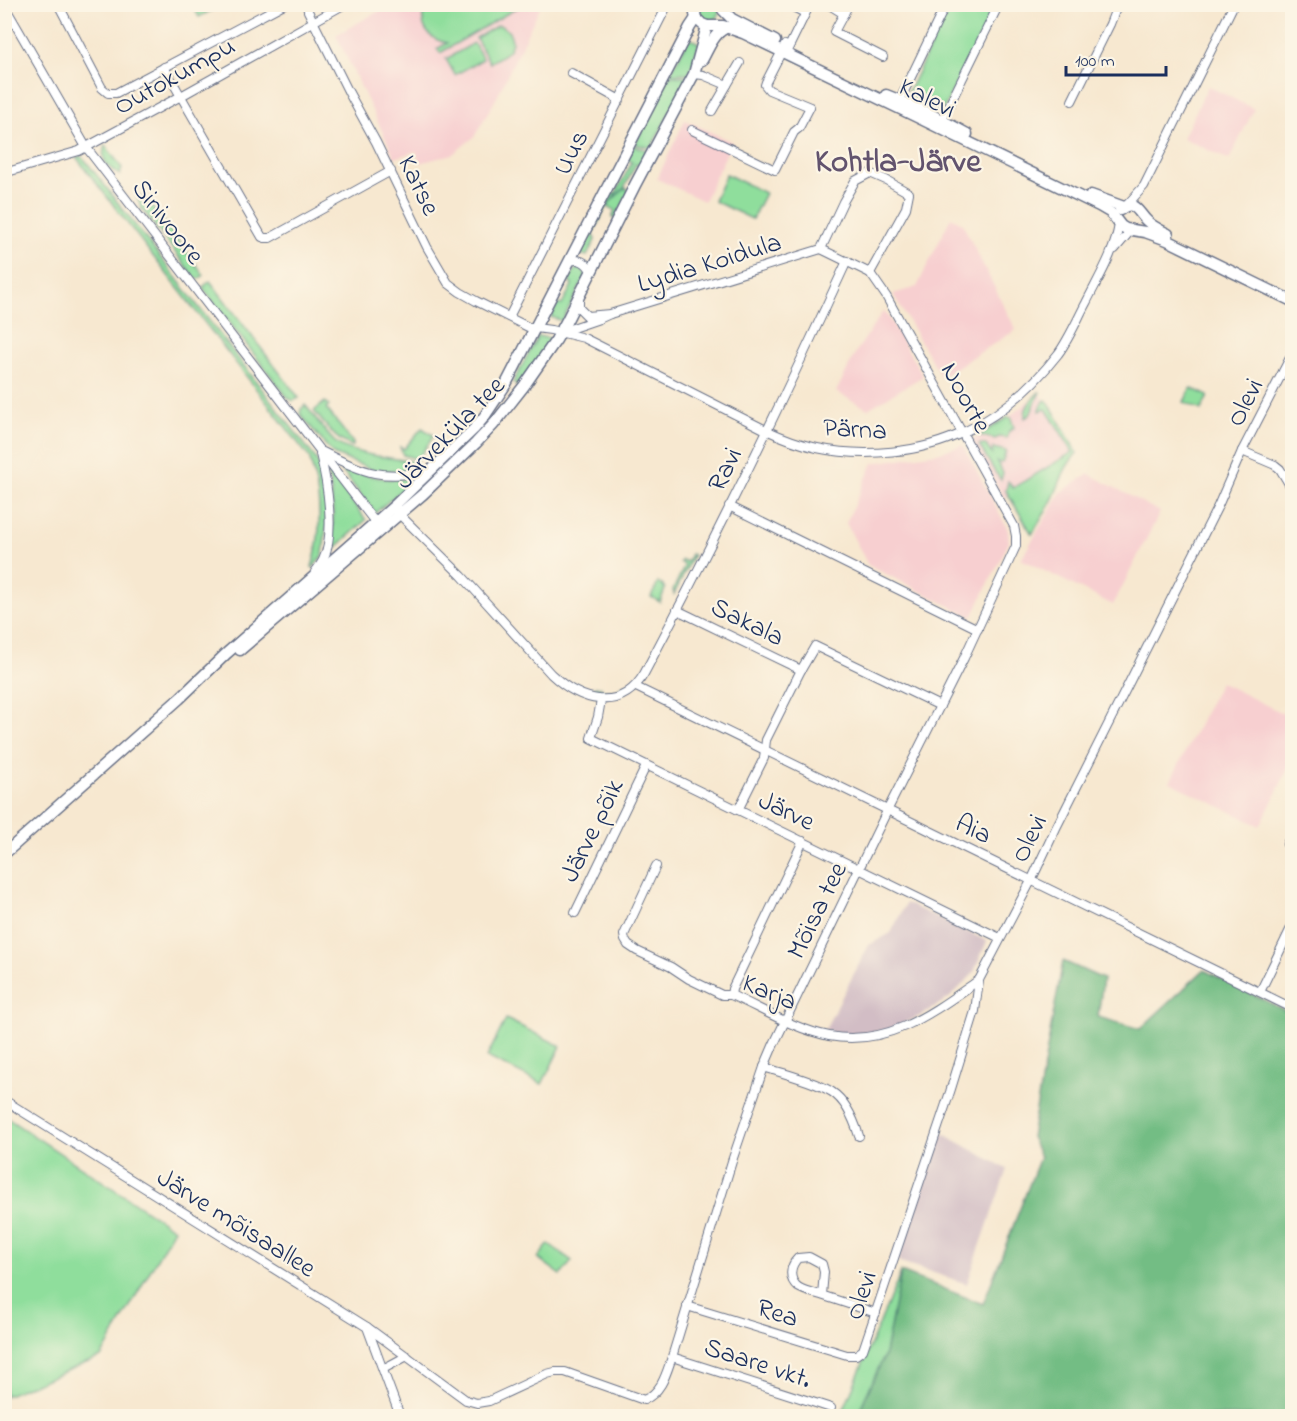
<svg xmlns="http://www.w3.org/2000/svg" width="1297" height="1421" font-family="'Indie Flower',sans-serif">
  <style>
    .built { fill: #f7cfd0 }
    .industrial { fill: #d2bdc5 }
    .green { fill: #8fde9c; stroke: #55867d; stroke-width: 1.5 }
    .forest { fill: #73bd84; stroke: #477671; stroke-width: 1.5 }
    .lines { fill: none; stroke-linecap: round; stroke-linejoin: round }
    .minor-casing { stroke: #687086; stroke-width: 10 }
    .major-casing { stroke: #687086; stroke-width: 13 }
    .minor { stroke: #fff; stroke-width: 8 }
    .major { stroke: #fff; stroke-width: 10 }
    .labels { text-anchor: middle; stroke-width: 4.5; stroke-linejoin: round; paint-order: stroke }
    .street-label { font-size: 27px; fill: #1b2f5e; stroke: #fcf5e5 }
    .district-label { font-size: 33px; font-weight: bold; fill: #62536e; stroke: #fcf5e5 }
  </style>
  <rect width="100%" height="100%" fill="#fcf5e5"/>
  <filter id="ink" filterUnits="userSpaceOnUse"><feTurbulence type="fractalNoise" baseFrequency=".0167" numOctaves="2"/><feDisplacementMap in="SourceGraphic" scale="12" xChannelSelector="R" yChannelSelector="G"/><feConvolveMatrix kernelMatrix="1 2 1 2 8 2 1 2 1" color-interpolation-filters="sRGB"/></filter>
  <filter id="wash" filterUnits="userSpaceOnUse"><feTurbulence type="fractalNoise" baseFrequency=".008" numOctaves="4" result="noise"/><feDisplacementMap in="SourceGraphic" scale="24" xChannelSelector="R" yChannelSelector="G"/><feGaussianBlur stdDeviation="1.35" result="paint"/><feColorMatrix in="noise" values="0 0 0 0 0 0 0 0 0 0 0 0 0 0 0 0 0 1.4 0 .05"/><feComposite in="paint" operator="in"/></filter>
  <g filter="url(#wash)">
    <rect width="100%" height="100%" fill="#f7e8d0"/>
    <g class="built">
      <polygon points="390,5 541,5 496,99 474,137 453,154 420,163 416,151 395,158 336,35"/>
      <polygon points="1208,86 1254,109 1229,160 1183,138"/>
      <polygon points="685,120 732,142 704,201 657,179"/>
      <polygon points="951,217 962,223 1016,330 941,377 893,294 917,287"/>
      <polygon points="884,310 923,376 868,409 836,392 856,352"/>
      <polygon points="1039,392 1077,453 1004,498 972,441 1008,418"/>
      <polygon points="963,445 1008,530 1009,542 972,617 868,565 846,523 873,463 937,453"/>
      <polygon points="1089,474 1160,512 1113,605 1021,559 1061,492"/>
      <polygon points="1220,682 1292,718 1292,761 1260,826 1170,782"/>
    </g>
    <g class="industrial">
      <polygon points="906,903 987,941 973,974 950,997 922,1015 889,1030 852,1035 824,1031 869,945 891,933"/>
      <polygon points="940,1132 1007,1169 967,1284 898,1261"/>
    </g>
    <g class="green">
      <polygon points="192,5 218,5 219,6 199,17"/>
      <path d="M426,5V4L522,5L440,53L437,49L447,43C427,39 417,24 426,5Z"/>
      <path d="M702,5H717C722,12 719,19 710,22L701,19L699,9Z"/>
      <polygon points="951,5 995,5 944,108 938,111 912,100 908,92"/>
      <path d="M498,25C510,28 517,41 507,52C502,56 495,59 490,63L476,38Z"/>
      <polygon points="689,38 699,43 690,73 670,74"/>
      <polygon points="474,43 483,59 455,75 446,59"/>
      <polygon points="669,76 689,76 651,148 635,144"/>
      <path d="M105,145L122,168L120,175C107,167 100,161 105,145Z"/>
      <polygon points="633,146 650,151 642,167 636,164 624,188 610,201 603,213 601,211 610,192 615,194 632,162 627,159"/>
      <path d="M80,156L85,160L316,459L321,472L326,508V528L323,555L313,568L312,567C323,530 321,493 309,457L76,157Z"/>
      <polygon points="726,174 765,193 752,219 714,201"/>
      <polygon points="625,188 630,191 615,219 612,218 615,210 608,207 610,202"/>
      <polygon points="141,196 146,198 204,275 199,279 195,278 141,208 137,197"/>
      <polygon points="599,215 602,216 593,233 595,240 587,256 579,254"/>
      <polygon points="577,268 583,269 586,276 562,321 551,317 557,304 562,305 572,285 569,281 574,271"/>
      <polygon points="210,281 299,398 293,401 288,398 205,291 203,287"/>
      <polygon points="538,336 552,339 519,387 513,382"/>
      <polygon points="1191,388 1208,396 1201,410 1184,402"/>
      <path d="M1040,392L1030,415L1025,418C1024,406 1032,400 1039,392Z"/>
      <path d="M1046,400L1049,403L1077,453C1063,468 1062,479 1054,496C1048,509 1039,522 1032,534L1006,491L1008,481L1013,488L1073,452L1046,409L1040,411V409L1044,401Z"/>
      <path d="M325,402L329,406L326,408L353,443V446C335,441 326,425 314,411Z"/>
      <path d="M305,405C315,416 323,430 334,441C350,455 394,458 415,462L413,469L410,472L373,470L333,454L300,414L301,409Z"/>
      <polygon points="1008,417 1011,418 1014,428 1009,431 1007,438 999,437 995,439 981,436 981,434"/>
      <polygon points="422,428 433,435 433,437 418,459 403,455 400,447 404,449"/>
      <polygon points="981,444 986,445 992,454 993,448 1006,451 1002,463 997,462 1003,473 1001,480 995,472 979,445"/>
      <path d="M336,463C362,475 381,481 411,479L412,481L375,513Z"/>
      <path d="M327,469L366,520L330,553C336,525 333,497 327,469Z"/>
      <polygon points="691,554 693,555 674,594 673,590 685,565 680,562 682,560 687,562"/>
      <polygon points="658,583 663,585 665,589 660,602 651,597"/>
      <path d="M627,685L630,686C620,691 603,699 592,694V689L595,687H601L602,691H619L620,687Z"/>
      <polygon points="506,1019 561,1046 542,1084 487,1057"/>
      <polygon points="4,1116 174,1229 101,1357 5,1396"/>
      <polygon points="549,1244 572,1261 561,1275 538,1258"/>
      <polygon points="901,1272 885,1354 857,1416 841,1416"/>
    </g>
    <polygon class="forest" points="1063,961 1103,979 1098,1017 1140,1029 1204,970 1292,1014 1292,1416 857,1416 885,1354 901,1272 983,1304 1040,1157 1031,1137"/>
  </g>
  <g filter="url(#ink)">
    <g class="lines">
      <defs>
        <g id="minor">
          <polyline points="58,4 102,88 108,93 116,93 284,4"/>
          <path d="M307,4L308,11L349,93L376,142L427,247L448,283L460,292L476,301L528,327L551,330L584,338L766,430C783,438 799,444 817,448C863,458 922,453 964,432C1001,415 1033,386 1058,354C1069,339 1077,320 1086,303C1099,277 1115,252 1119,224"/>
          <polyline points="787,4 805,13"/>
          <polyline points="828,4 844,14"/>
          <polyline points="849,4 834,32 883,57"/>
          <polyline points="4,5 86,147 378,526"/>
          <polyline points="786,53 810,4"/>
          <polyline points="164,67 262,237 265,238 270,238 391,171"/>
          <polyline points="571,73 620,100"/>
          <polyline points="694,74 703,75 727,85 740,63"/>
          <polyline points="1072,101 1110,24 1117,6 1114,4"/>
          <polyline points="898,104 946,4"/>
          <polyline points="712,111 727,85"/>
          <polyline points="937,122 942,120 999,4"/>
          <polyline points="692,130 775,170 794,132 799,128 810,107 769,90 765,85 766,82 785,45"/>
          <polyline points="4,173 79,151 181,96 345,4"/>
          <polyline points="1126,206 1144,186 1234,4"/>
          <polyline points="821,249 843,202 855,181 870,173 886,180 909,193 906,208 870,273"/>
          <polyline points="1115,249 1132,229"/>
          <path d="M569,262C578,257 587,262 591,271"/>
          <polyline points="610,314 821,249"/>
          <polyline points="509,317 668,4"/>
          <polyline points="561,332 599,319 610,314 587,316 579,308 579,298"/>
          <polyline points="1242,451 1275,465 1280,469 1292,489"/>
          <path d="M323,452C363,473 385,481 431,470"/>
          <polyline points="729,506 978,629"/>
          <path d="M397,512L462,576L551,674C580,701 620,714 644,674C716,538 783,400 847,261"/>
          <polyline points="1292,524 1291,533 1292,536"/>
          <path d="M315,572C318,568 321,564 323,560C336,534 327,481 320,454"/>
          <polyline points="677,610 801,670"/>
          <polyline points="636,687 1292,1008"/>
          <polyline points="601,700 598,717 591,738 1000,938"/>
          <polyline points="738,810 764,758 766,740 801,670 815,646 940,706"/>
          <polyline points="1292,834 1287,844 1292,847"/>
          <path d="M656,866L624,935L625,940L628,945L637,951L671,967L689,979L722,995H731C762,1009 794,1029 829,1036C889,1047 933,1012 979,980"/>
          <polyline points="575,913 646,766"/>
          <polyline points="1260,992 1292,926"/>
          <polyline points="731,995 732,989 803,841"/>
          <path d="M764,1067C784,1074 815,1081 832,1092C846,1101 854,1120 859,1136"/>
          <polyline points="4,1100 367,1327 400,1416"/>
          <path d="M822,1295L824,1272L822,1264L809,1257L798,1258C790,1266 788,1279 798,1287C804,1291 814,1293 821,1295C839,1301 858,1307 876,1313"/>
          <polyline points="687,1306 847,1355 856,1355 863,1350 950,1092 975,1011 979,980 1032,879 1056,828 1218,506 1242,451 1292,354"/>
          <path d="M367,1327L466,1400L477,1403L489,1401L547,1374L555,1372H565L644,1400C662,1392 666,1374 672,1357L733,1158L764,1067L773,1046L888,809L964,658L1016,546V536L1014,526L886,296L870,273L821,249"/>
          <polyline points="672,1357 831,1408"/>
          <polyline points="383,1369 407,1356"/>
        </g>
        <g id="major">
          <polyline points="697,4 695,14 696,18 702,24 707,26 723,26 743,33 917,117 1099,206 1111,213 1121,226 1126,229 1145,232 1167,240 1292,301"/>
          <polyline points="723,10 732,19 775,41"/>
          <path d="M702,60C709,48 714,31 729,27"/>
          <polyline points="886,95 921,109 967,134"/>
          <polyline points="1091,195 1124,207"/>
          <path d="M1120,210C1135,198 1138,213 1147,221C1153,227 1160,230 1168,234"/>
          <polyline points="240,650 423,494 476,443 494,424 524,386 556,340 566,322 635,185 694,74 707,26"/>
          <polyline points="4,854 179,699 227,653 393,507 474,429 484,417 506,384 690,27 696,18"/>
        </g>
      </defs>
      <use href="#minor" class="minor-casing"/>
      <use href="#major" class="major-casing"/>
      <use href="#minor" class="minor"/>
      <use href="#major" class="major"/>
    </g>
  </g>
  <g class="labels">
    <g class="street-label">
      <text transform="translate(174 75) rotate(-29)" y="9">Outokumpu</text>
      <text transform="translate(928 97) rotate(26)" y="9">Kalevi</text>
      <text transform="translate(570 152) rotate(-63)" y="9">Uus</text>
      <text transform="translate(420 185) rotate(64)" y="9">Katse</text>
      <text transform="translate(169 221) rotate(52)" y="9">Sinivoore</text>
      <text transform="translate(709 262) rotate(-17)" y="9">Lydia Koidula</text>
      <text transform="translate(967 397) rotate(61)" y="9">Noorte</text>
      <text transform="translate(1244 402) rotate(-63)" y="9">Olevi</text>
      <text transform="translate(855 428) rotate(3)" y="9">Pärna</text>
      <text transform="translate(449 432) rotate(-46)" y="9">Järveküla tee</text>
      <text transform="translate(724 469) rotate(-64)" y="9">Ravi</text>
      <text transform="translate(748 621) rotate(26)" y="9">Sakala</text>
      <text transform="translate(787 810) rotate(25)" y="9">Järve</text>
      <text transform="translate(974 828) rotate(26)" y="9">Aia</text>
      <text transform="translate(591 830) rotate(-64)" y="9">Järve põik</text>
      <text transform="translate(1028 838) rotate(-64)" y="9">Olevi</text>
      <text transform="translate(816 910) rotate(-64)" y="9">Mõisa tee</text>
      <text transform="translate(770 991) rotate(22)" y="9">Karja</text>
      <text transform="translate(237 1222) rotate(32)" y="9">Järve mõisaallee</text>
      <text transform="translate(860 1295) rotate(-72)" y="9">Olevi</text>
      <text transform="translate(778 1312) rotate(17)" y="9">Rea</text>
      <text transform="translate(758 1362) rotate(18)" y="9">Saare vkt.</text>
    </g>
    <g class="district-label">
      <text x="898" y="171">Kohtla-Järve</text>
    </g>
  </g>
  <rect width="1297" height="1421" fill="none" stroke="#fcf5e5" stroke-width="24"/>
  <path d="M1066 66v9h100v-9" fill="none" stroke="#1b2f5e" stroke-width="3"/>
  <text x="1075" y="66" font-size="18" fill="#1b2f5e" stroke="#fcf5e5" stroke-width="4.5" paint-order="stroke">100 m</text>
</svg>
